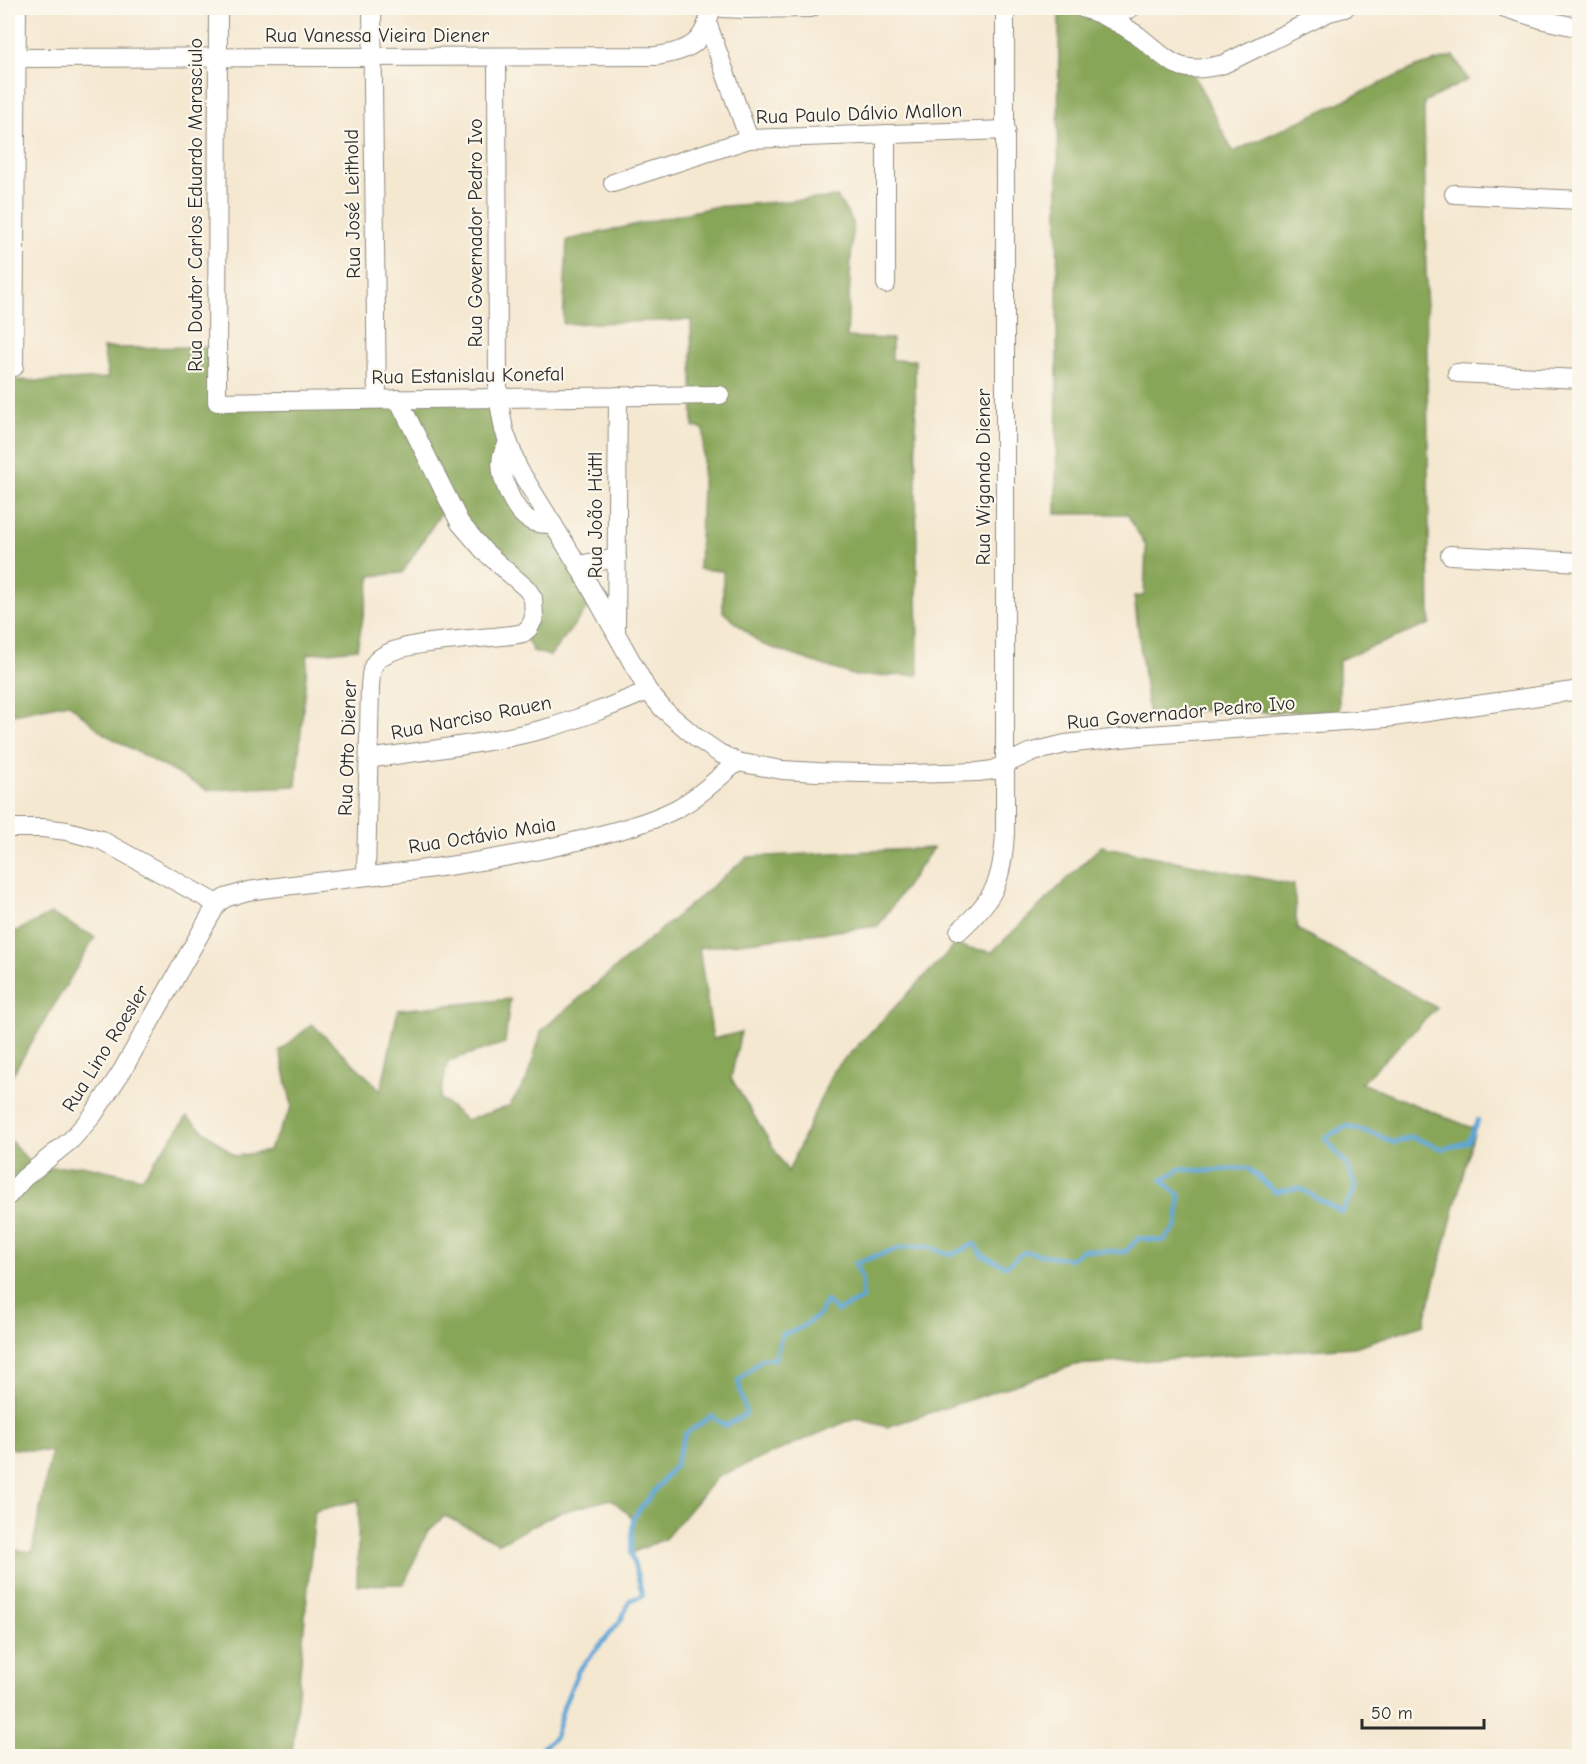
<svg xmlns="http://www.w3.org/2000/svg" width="1587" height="1764" font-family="'Comic Neue',sans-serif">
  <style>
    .forest { fill: #88a659; stroke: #5a6842; stroke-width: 1.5 }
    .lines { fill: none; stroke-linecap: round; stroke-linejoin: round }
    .stream { stroke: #5da6d5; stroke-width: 4.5 }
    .minor-casing { stroke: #908a7e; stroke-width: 20 }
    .minor { stroke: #fff; stroke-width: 18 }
    .labels { text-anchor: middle; stroke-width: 4.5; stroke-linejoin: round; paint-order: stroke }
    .street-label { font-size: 20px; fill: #2b2b2b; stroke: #fbf7ec }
  </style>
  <rect width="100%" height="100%" fill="#fbf7ec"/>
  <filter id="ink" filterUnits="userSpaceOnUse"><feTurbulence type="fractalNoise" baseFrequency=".0167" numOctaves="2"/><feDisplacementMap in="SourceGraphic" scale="12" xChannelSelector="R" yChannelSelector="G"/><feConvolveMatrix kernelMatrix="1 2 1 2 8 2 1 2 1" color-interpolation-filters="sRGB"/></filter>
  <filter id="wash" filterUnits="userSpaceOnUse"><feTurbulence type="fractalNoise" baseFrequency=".008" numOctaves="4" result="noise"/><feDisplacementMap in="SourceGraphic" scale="24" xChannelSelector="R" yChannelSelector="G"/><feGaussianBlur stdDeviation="1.35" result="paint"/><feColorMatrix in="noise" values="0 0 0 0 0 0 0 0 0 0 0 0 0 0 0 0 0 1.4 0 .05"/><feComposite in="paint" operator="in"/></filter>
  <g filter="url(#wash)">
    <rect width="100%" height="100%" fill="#f5e8d1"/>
    <g class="forest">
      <polygon points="1059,8 1099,8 1191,69 1233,152 1416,67 1454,56 1468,80 1424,102 1430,624 1339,660 1339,711 1257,712 1201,710 1149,718 1134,596 1144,596 1146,547 1127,514 1056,514"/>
      <polygon points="837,197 853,222 847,337 892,339 892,360 915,360 918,675 855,676 761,644 723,612 723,571 699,569 704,429 693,427 691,320 563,324 567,240 713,207"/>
      <polygon points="217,347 217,402 498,397 518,519 544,535 563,540 596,597 550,656 533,651 523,633 535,607 448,502 402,573 371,576 357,649 308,654 296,786 207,790 104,734 68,703 8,715 8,380 47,381 108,378 103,348"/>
      <polygon points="1101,846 1294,885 1297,929 1437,1008 1361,1083 1475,1129 1424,1324 1355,1347 1075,1365 887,1427 855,1418 717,1477 665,1539 631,1553 633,1518 611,1499 558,1513 499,1543 445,1516 427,1532 404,1584 357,1585 359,1500 315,1511 293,1746 289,1756 8,1756 8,1549 32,1552 51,1452 8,1448 8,1138 36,1169 81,1165 142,1178 187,1117 235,1156 268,1151 292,1107 280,1051 312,1024 381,1090 398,1010 510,999 505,1043 448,1061 440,1098 466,1120 509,1106 526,1081 542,1030 747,857 933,848 878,926 699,948 713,1039 741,1032 731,1078 788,1172 833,1071 955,945 992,952"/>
      <polygon points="51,914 95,937 8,1082 8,930 17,931"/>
    </g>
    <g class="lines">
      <polyline class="stream" points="532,1756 555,1737 564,1705 578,1671 621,1620 630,1600 643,1596 631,1553 633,1518 675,1465 685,1434 712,1416 725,1426 746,1414 738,1381 762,1359 775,1359 782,1334 797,1330 819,1315 826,1301 837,1311 862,1299 862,1280 855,1263 900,1248 927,1246 951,1255 975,1244 983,1256 1006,1266 1024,1252 1070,1259 1083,1250 1125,1252 1139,1238 1163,1241 1177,1226 1180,1196 1162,1180 1180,1169 1205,1171 1248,1168 1275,1192 1299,1188 1342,1212 1356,1188 1347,1165 1325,1138 1346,1126 1378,1135 1394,1143 1412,1137 1443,1149 1468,1142 1478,1120"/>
    </g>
  </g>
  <g filter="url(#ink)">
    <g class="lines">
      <defs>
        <g id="minor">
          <polyline points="218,8 217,402 720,395"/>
          <polyline points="372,8 377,399"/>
          <polyline points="722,8 745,9 811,8"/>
          <path d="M1082,8C1101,13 1120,23 1137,35C1171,61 1177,77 1224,64L1329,12L1345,8"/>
          <polyline points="1505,8 1544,20 1580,28"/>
          <polyline points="1107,18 1131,8"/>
          <polyline points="708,25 749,139"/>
          <polyline points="497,57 498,397 504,430 518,468 578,565 648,691 663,709 697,738 719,753 737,762 782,770 817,772 910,774 978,772 993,770 1029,753 1065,744 1149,735 1386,718 1580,690"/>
          <path d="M16,58L656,56C690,51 705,43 711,8"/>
          <polyline points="886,134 886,284"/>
          <polyline points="613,183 749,139 1006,130"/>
          <polyline points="1454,194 1580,200"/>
          <polyline points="14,367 17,8"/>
          <polyline points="1457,373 1580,379"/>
          <path d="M508,443C506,447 503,452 502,456C498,476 514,515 534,522C540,524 546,524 553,524"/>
          <polyline points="1450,555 1580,562"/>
          <polyline points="578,565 617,558"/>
          <polyline points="616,633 618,396"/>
          <path d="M369,759C427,750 487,744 544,729C580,719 614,705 648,691"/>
          <polyline points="8,828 43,828 67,831 101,840 217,904"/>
          <path d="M366,876L370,686C371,679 370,670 375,663C392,637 491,641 523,633L529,628L534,618L533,598L527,589L484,551L460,523L398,399"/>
          <path d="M959,931C995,898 1002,882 1005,834V8"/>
          <path d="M8,1196L24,1178L72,1139L93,1115L122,1071L217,904L225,898L248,891C359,875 472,869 581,840C613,832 646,824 676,809C699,797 718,778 737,762"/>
        </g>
      </defs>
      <use href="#minor" class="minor-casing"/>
      <use href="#minor" class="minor"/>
    </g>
  </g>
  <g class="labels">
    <g class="street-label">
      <text x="377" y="42">Rua Vanessa Vieira Diener</text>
      <text transform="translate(859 113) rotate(-2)" y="7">Rua Paulo Dálvio Mallon</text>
      <text transform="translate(352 204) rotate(-91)" y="7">Rua José Leithold</text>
      <text transform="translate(195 205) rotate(-90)" y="7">Rua Doutor Carlos Eduardo Marasciulo</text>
      <text transform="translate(475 233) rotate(-90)" y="7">Rua Governador Pedro Ivo</text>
      <text transform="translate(468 375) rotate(-1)" y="7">Rua Estanislau Konefal</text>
      <text transform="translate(983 477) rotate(-90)" y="7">Rua Wigando Diener</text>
      <text transform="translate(595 515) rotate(-90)" y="7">Rua João Hüttl</text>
      <text transform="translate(1181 712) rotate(-5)" y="7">Rua Governador Pedro Ivo</text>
      <text transform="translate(471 717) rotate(-11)" y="7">Rua Narciso Rauen</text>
      <text transform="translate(347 748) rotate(-88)" y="7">Rua Otto Diener</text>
      <text transform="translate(482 835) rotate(-9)" y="7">Rua Octávio Maia</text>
      <text transform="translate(105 1048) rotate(-58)" y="7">Rua Lino Roesler</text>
    </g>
  </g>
  <rect width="1587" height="1764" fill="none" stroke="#fbf7ec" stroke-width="30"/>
  <path d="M1362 1719v9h122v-9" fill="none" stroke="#2b2b2b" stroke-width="3"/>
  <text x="1371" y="1719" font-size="18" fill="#2b2b2b" stroke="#fbf7ec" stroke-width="4.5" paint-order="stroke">50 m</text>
</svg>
